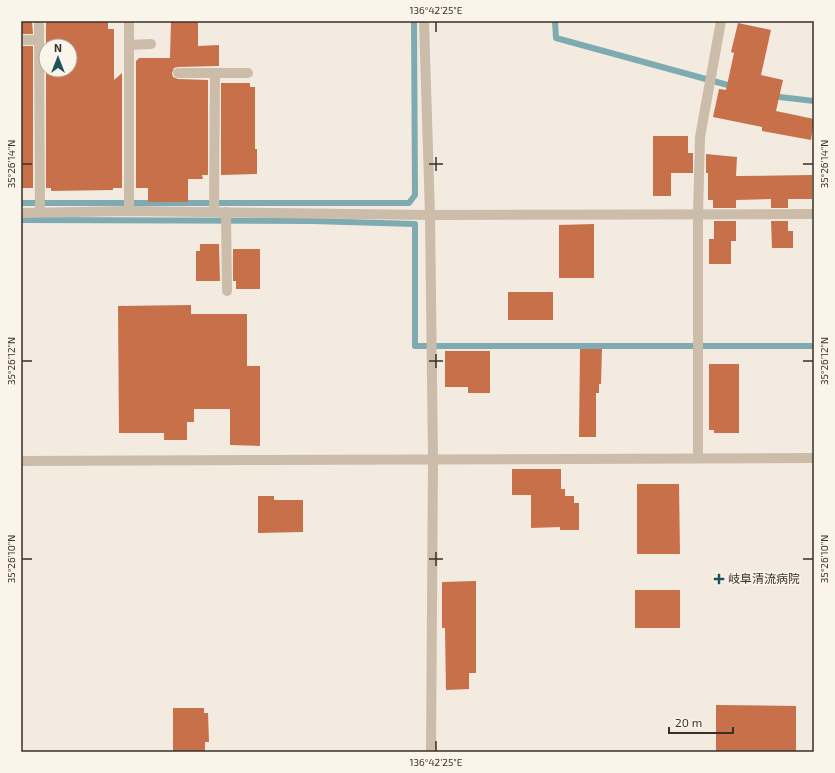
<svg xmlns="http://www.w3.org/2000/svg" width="835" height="773" font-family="'Exo 2','Noto Sans JP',sans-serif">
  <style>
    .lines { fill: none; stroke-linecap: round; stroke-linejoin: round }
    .stream { stroke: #7dabb1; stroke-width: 6 }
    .building { fill: #c77049; fill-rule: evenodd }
    .street { stroke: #ccbcaa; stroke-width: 10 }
    .ticks { fill: none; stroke: #39302a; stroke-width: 1.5 }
    .poi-dot { fill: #1e535b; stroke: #faf4eb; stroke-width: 1.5 }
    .labels { text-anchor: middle; stroke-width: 3; stroke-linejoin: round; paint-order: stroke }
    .poi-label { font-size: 12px; fill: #39302a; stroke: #faf4eb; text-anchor: start }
    .neatline { fill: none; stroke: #39302a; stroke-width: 1.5 }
    .ticks-label { font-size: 10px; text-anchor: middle; fill: #39302a }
  </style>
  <rect width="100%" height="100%" fill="#f3ebdf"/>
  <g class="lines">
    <g class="stream">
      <polyline points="555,21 556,38 735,87"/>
      <polyline points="771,96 814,101"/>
      <polyline points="21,203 409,203 415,195 414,21"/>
      <polyline points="21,220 312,221 415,224 415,346 814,346"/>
    </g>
  </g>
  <g class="building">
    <polygon points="21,21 32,21 33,34 21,34"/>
    <path d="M46,21H108V29H114V80L122,73V188H113V190L51,191V188H46ZM46,46H70V70H46Z"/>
    <polygon points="171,21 198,21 198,46 219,45 219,66 178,67 174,68 172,73 173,77 178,79 208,80 208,175 202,175 203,179 188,179 188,202 148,202 148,188 136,188 136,61 139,58 170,58"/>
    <polygon points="738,23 771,30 761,75 783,80 776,111 814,119 811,140 762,131 762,127 713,117 719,89 726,90 734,53 731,52"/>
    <rect x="21" y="46" width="12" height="142"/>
    <polygon points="221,83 250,83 250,87 255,87 255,149 257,149 257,174 221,175"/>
    <polygon points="653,136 688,136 688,153 693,153 693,173 671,173 671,196 653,196"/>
    <polygon points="706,154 737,157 736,176 812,175 812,199 788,199 788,208 771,208 771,199 736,200 736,208 713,208 713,200 708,200 708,173 706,173"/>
    <polygon points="714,221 736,221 736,241 731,241 731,264 709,264 709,239 714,239"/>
    <polygon points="771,221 788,221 788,231 793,231 793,248 772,248"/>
    <polygon points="594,224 594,278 559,278 559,225"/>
    <polygon points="200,244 219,244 220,281 196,281 196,251 200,251"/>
    <polygon points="233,249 260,249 260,289 236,289 236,281 233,281"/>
    <rect x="508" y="292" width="45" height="28"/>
    <polygon points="191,305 191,314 247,314 247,366 260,366 260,446 230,445 230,409 194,409 194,422 187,422 187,440 164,440 164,433 119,433 118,306"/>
    <polygon points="580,349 602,349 601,384 599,384 599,393 596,393 596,437 579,437"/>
    <polygon points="445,351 490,351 490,393 468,393 468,387 445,387"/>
    <polygon points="709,364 739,364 739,433 714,433 714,430 709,430"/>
    <polygon points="512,469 561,469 561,489 565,489 565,496 574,496 574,503 579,503 579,530 560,530 560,527 531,528 531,495 512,495"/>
    <polygon points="637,484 679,484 680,554 637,554"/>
    <polygon points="258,496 274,496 274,500 303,500 303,532 258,533"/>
    <polygon points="476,581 476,673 469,673 469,689 446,690 445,628 442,628 442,582"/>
    <rect x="635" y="590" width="45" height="38"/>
    <polygon points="716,705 796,706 796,752 716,752"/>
    <polygon points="173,708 204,708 204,713 208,713 209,742 205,742 205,752 173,752"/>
  </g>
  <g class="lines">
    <g class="street">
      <polyline points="39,21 40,212"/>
      <polyline points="129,21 129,211"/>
      <polyline points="424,21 430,215 433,459 431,752"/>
      <polyline points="21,40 39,40"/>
      <polyline points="129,45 151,44"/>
      <polyline points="178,73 215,73"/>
      <polyline points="214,212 215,73 248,73"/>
      <polyline points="226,212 227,291"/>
      <polyline points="21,213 129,211 430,215 814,214"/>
      <polyline points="698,458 698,214 700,137 721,21"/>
      <polyline points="21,461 814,458"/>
    </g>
  </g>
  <path class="ticks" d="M436,22V32M436,157V171M22,164H32M429,164H443M803,164H813M436,354V368M22,361H32M429,361H443M803,361H813M436,552V566M22,559H32M429,559H443M803,559H813M436,741V751"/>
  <path class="poi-dot" d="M717 573h4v4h4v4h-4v4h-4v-4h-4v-4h4z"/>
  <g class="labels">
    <g class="poi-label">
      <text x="728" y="583">岐阜清流病院</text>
    </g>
  </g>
  <rect width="835" height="773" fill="none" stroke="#faf4eb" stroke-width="44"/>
  <g transform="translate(58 58)"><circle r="19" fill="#faf4eb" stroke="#ada69e"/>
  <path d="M0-3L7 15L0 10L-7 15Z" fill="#1e535b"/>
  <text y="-6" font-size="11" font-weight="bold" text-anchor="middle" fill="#39302a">N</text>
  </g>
  <path d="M669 727v6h64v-6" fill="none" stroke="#39302a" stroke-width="2"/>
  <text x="675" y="727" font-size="12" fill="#39302a" stroke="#faf4eb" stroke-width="3" paint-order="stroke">20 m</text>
  <rect x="22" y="22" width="791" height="729" class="neatline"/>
  <g class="ticks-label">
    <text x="436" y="14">136°42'25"E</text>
    <text transform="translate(11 164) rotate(-90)" y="4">35°26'14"N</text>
    <text transform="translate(824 164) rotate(-90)" y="4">35°26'14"N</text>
    <text transform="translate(11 361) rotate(-90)" y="4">35°26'12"N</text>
    <text transform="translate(824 361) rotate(-90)" y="4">35°26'12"N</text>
    <text transform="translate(11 559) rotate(-90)" y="4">35°26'10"N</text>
    <text transform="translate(824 559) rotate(-90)" y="4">35°26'10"N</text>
    <text x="436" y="766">136°42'25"E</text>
  </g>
</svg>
